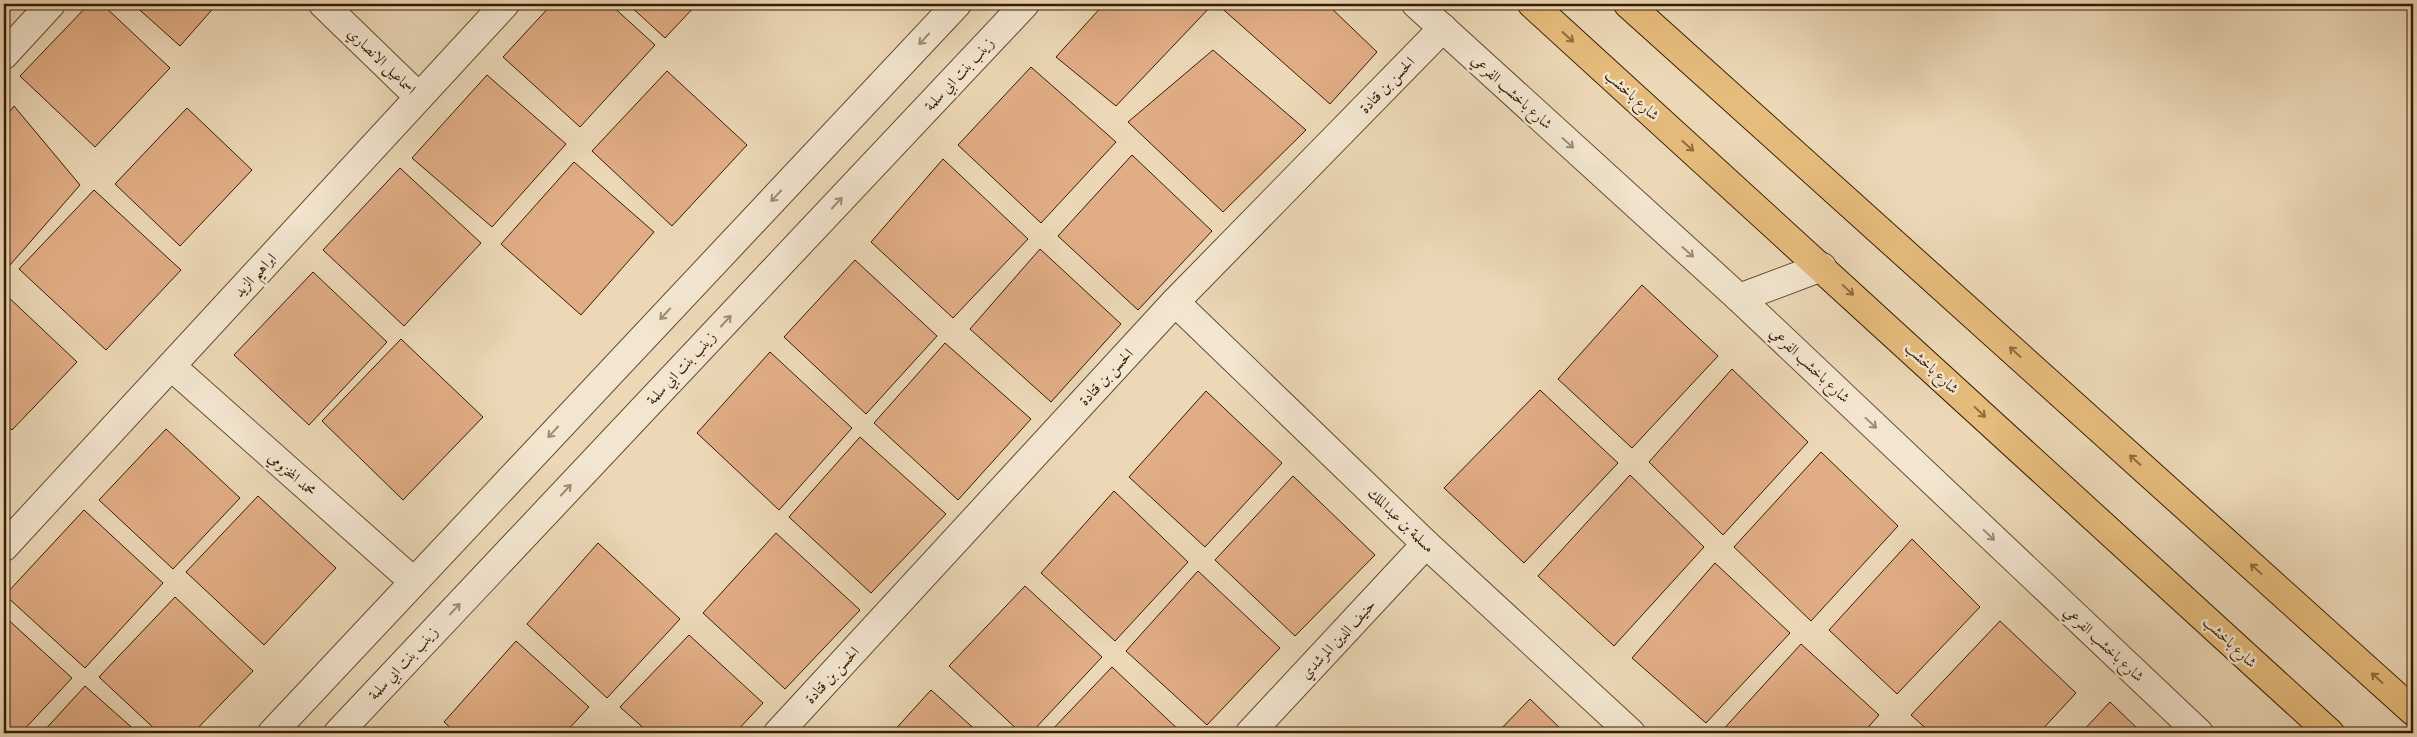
<svg xmlns="http://www.w3.org/2000/svg" width="2417" height="737" font-family="Vollkorn,Amiri,serif">
  <style>
    .building { fill: #e1ad86; stroke: #381c01 }
    .lines { fill: none; stroke-linecap: round; stroke-linejoin: round }
    .minor-casing { stroke: #654b2e; stroke-width: 30 }
    .major-casing { stroke: #381c01; stroke-width: 30 }
    .minor { stroke: #f3e6d0; stroke-width: 28 }
    .major { stroke: #e6bc7c; stroke-width: 28 }
    .oneway { stroke: #8f6c3e }
    .oneway2 { stroke: #9f8b73 }
    .labels { text-anchor: middle; stroke-width: 5; stroke-linejoin: round; paint-order: stroke }
    .street-label { font-size: 15px; fill: #381c01; stroke: #f3e6d0 }
  </style>
  <rect width="100%" height="100%" fill="#ecd8b7"/>
  <filter id="stains"><feTurbulence type="fractalNoise" baseFrequency=".004" numOctaves="4"/><feColorMatrix values="0 0 0 0 .2 0 0 0 0 .09 0 0 0 0 .02 0 0 0 .5 -.17"/></filter>
  <radialGradient id="worn" r=".72"><stop offset=".6" stop-color="#630" stop-opacity="0"/><stop offset="1" stop-color="#630" stop-opacity=".3"/></radialGradient>
  <g class="building">
    <polygon points="89,4 102,4 170,68 95,147 20,76"/>
    <polygon points="133,4 217,4 180,46"/>
    <polygon points="552,4 610,4 655,45 580,127 503,57"/>
    <polygon points="628,4 697,4 665,38"/>
    <polygon points="1104,4 1213,4 1116,106 1056,57"/>
    <polygon points="1217,4 1327,4 1377,52 1330,104"/>
    <polygon points="1213,50 1306,130 1223,212 1128,122"/>
    <polygon points="1031,67 1116,142 1041,223 958,145"/>
    <polygon points="667,71 747,145 672,226 592,151"/>
    <polygon points="487,75 566,144 492,227 412,158"/>
    <polygon points="14,106 80,185 10,265 4,259 4,119"/>
    <polygon points="187,108 252,170 180,246 115,184"/>
    <polygon points="1132,155 1212,231 1138,310 1058,236"/>
    <polygon points="943,159 1028,239 953,318 871,242"/>
    <polygon points="574,162 654,232 581,315 501,244"/>
    <polygon points="400,168 481,243 404,326 323,250"/>
    <polygon points="94,190 181,270 106,350 19,269"/>
    <polygon points="1040,249 1121,324 1051,402 970,329"/>
    <polygon points="855,260 937,336 866,414 784,337"/>
    <polygon points="313,272 387,342 309,425 234,355"/>
    <polygon points="1642,285 1718,356 1632,448 1558,379"/>
    <polygon points="4,293 77,362 12,430 4,423"/>
    <polygon points="401,339 483,417 403,500 322,421"/>
    <polygon points="945,343 1031,419 958,500 874,423"/>
    <polygon points="770,352 852,428 779,510 697,433"/>
    <polygon points="1732,369 1808,442 1723,535 1649,462"/>
    <polygon points="1540,390 1618,463 1524,563 1444,488"/>
    <polygon points="1206,391 1282,463 1205,547 1129,477"/>
    <polygon points="166,429 240,498 173,569 99,500"/>
    <polygon points="860,437 946,514 871,593 789,517"/>
    <polygon points="1821,452 1898,526 1811,621 1734,547"/>
    <polygon points="1630,475 1704,547 1614,646 1538,576"/>
    <polygon points="1293,476 1375,555 1295,636 1215,560"/>
    <polygon points="1114,491 1188,562 1115,641 1041,573"/>
    <polygon points="258,496 336,568 264,645 186,572"/>
    <polygon points="84,510 163,583 85,668 5,595"/>
    <polygon points="776,533 860,610 785,689 703,613"/>
    <polygon points="1912,539 1980,607 1897,694 1829,630"/>
    <polygon points="598,543 680,619 607,698 527,624"/>
    <polygon points="1715,563 1790,633 1706,723 1632,658"/>
    <polygon points="1198,571 1280,648 1207,725 1126,651"/>
    <polygon points="1025,586 1102,657 1031,733 1021,733 949,666"/>
    <polygon points="175,597 253,671 193,733 159,733 99,677"/>
    <polygon points="4,616 72,678 21,733 4,733"/>
    <polygon points="2000,621 2076,693 2039,733 1931,733 1911,715"/>
    <polygon points="689,635 763,703 735,733 649,733 620,707"/>
    <polygon points="516,641 589,707 565,733 456,733 444,722"/>
    <polygon points="1801,644 1879,715 1863,733 1720,733"/>
    <polygon points="1112,667 1182,733 1049,733"/>
    <polygon points="85,686 138,733 42,733"/>
    <polygon points="931,690 979,733 892,733"/>
    <polygon points="1530,699 1565,733 1497,733"/>
    <polygon points="2110,702 2142,733 2081,733"/>
  </g>
  <g class="lines">
    <defs>
      <g id="minor">
        <polyline points="323,4 419,97"/>
        <polyline points="1416,4 1739,298 2199,733"/>
        <polyline points="4,55 51,4"/>
        <polyline points="1739,298 1822,267"/>
        <polyline points="1175,302 1426,544 1631,733"/>
        <polyline points="171,366 413,581"/>
        <polyline points="4,547 505,4"/>
        <polyline points="272,733 957,4"/>
        <polyline points="338,733 1025,4"/>
        <polyline points="778,733 1175,302 1443,28"/>
        <polyline points="1250,733 1426,544"/>
      </g>
      <g id="major">
        <polyline points="1532,4 2330,733"/>
        <polyline points="1628,4 2413,711"/>
      </g>
    </defs>
    <use href="#minor" class="minor-casing"/>
    <use href="#major" class="major-casing"/>
    <use href="#minor" class="minor"/>
    <use href="#major" class="major"/>
  </g>
  <defs><path id="oneway-shaft" d="M-6 0H5M1.5-3L5.5 0L1.5 3" fill="none" stroke-width="1.6" stroke-linecap="round" stroke-linejoin="round" transform="scale(1.25)"/></defs>
  <g class="oneway">
    <use href="#oneway-shaft" transform="translate(1568 37) rotate(42)"/>
    <use href="#oneway-shaft" transform="translate(1688 146) rotate(42)"/>
    <use href="#oneway-shaft" transform="translate(1848 290) rotate(43)"/>
    <use href="#oneway-shaft" transform="translate(2015 352) rotate(-138)"/>
    <use href="#oneway-shaft" transform="translate(1980 412) rotate(43)"/>
    <use href="#oneway-shaft" transform="translate(2135 460) rotate(-138)"/>
    <use href="#oneway-shaft" transform="translate(2256 569) rotate(-138)"/>
    <use href="#oneway-shaft" transform="translate(2377 678) rotate(-138)"/>
  </g>
  <g class="oneway2">
    <use href="#oneway-shaft" transform="translate(924 39) rotate(133)"/>
    <use href="#oneway-shaft" transform="translate(1568 143) rotate(42)"/>
    <use href="#oneway-shaft" transform="translate(776 196) rotate(133)"/>
    <use href="#oneway-shaft" transform="translate(837 203) rotate(-47)"/>
    <use href="#oneway-shaft" transform="translate(1688 252) rotate(42)"/>
    <use href="#oneway-shaft" transform="translate(665 314) rotate(133)"/>
    <use href="#oneway-shaft" transform="translate(726 321) rotate(-47)"/>
    <use href="#oneway-shaft" transform="translate(1871 423) rotate(43)"/>
    <use href="#oneway-shaft" transform="translate(553 432) rotate(133)"/>
    <use href="#oneway-shaft" transform="translate(566 490) rotate(-47)"/>
    <use href="#oneway-shaft" transform="translate(1989 535) rotate(43)"/>
    <use href="#oneway-shaft" transform="translate(455 609) rotate(-47)"/>
  </g>
  <g class="labels">
    <g class="street-label">
      <text transform="translate(382 61) rotate(44)" y="5">اسماعيل الانصاري</text>
      <text transform="translate(959 74) rotate(-47)" y="5">زينب بنت ابي سلمة</text>
      <text transform="translate(1387 85) rotate(-46)" y="5">الحسن بن قتادة</text>
      <text transform="translate(1512 92) rotate(42)" y="5">شارع باخشب الفرعي</text>
      <text transform="translate(1632 95) rotate(42)" y="5">شارع باخشب</text>
      <text transform="translate(255 275) rotate(-47)" y="5">ابراهيم الزيد</text>
      <text transform="translate(1810 365) rotate(43)" y="5">شارع باخشب الفرعي</text>
      <text transform="translate(681 368) rotate(-47)" y="5">زينب بنت ابي سلمة</text>
      <text transform="translate(1932 368) rotate(43)" y="5">شارع باخشب</text>
      <text transform="translate(1106 377) rotate(-47)" y="5">الحسن بن قتادة</text>
      <text transform="translate(292 474) rotate(41)" y="5">محمد المخزومي</text>
      <text transform="translate(1401 520) rotate(44)" y="5">مسلمة بن عبدالملك</text>
      <text transform="translate(1338 639) rotate(-47)" y="5">حنيف الدين المرشدي</text>
      <text transform="translate(2230 642) rotate(43)" y="5">شارع باخشب</text>
      <text transform="translate(2104 644) rotate(43)" y="5">شارع باخشب الفرعي</text>
      <text transform="translate(403 663) rotate(-47)" y="5">زينب بنت ابي سلمة</text>
      <text transform="translate(832 675) rotate(-47)" y="5">الحسن بن قتادة</text>
    </g>
  </g>
  <rect width="2417" height="737" fill="none" stroke="#ecd8b7" stroke-width="20"/>
  <rect x="5" y="5" width="2407" height="727" fill="none" stroke="#381c01" stroke-width="2.5"/>
  <rect x="10" y="10" width="2397" height="717" fill="none" stroke="#381c01"/>
  <rect width="100%" height="100%" filter="url(#stains)"/>
  <rect width="100%" height="100%" fill="url(#worn)"/>
</svg>
